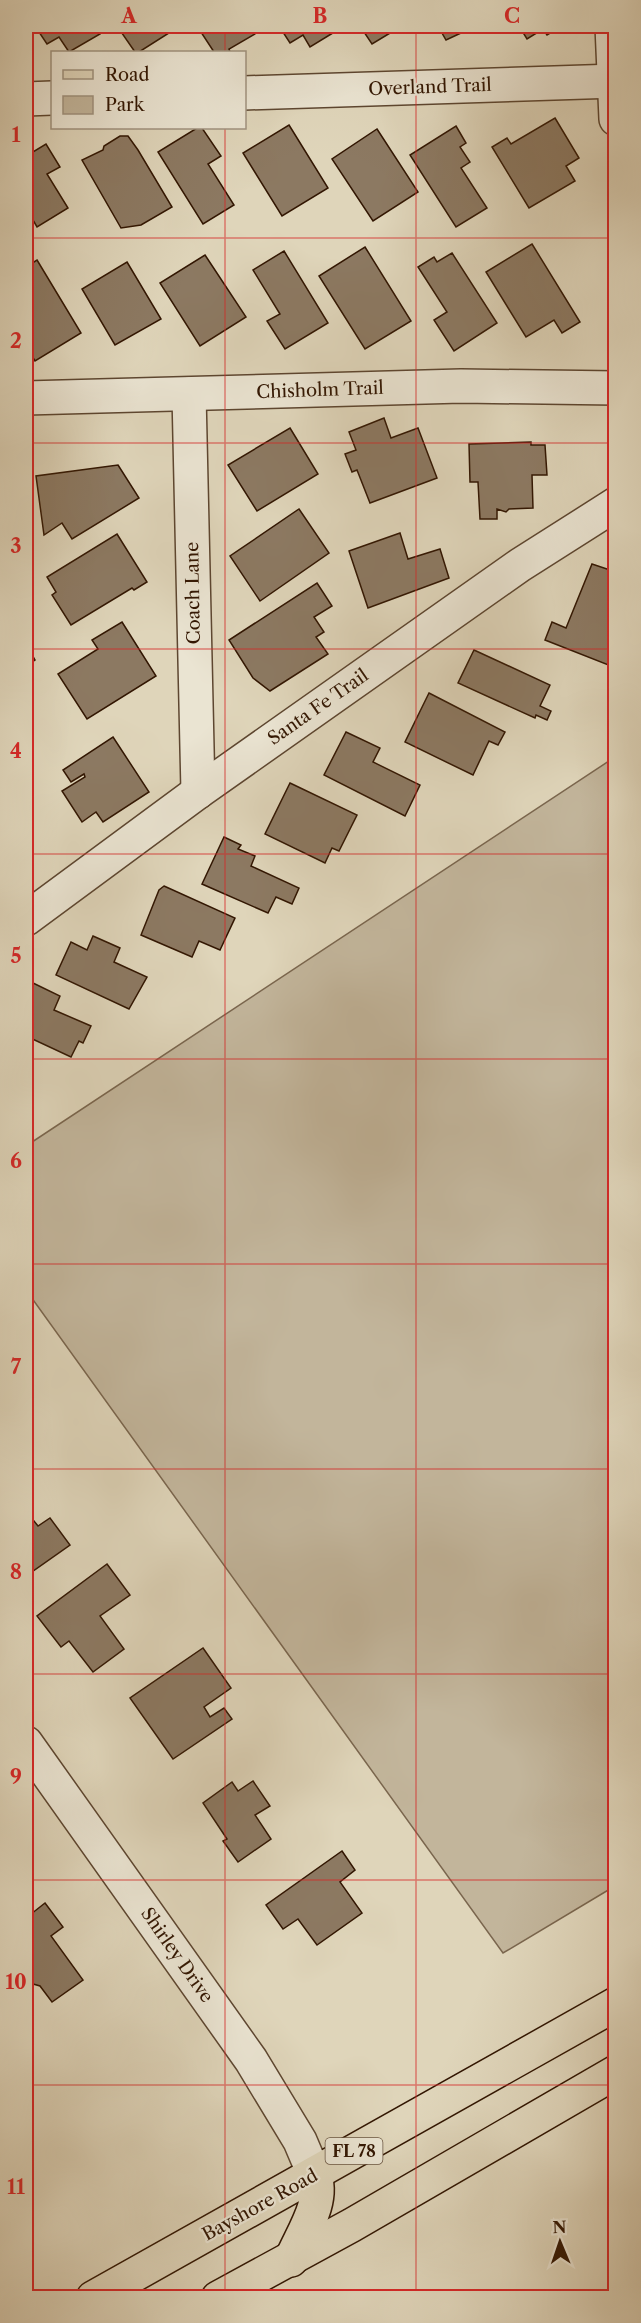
<svg xmlns="http://www.w3.org/2000/svg" width="641" height="2323" font-family="'Libre Caslon Text',serif">
  <style>
    .green { fill: #c2b59b; stroke: #7a664e; stroke-width: 1.5 }
    .building { fill: #8c7962; stroke: #321602; stroke-width: 1.5 }
    .lines { fill: none; stroke-linecap: round; stroke-linejoin: round }
    .minor-casing { stroke: #5d4630; stroke-width: 36 }
    .major-casing { stroke: #321602; stroke-width: 36 }
    .minor { stroke: #eae4d2; stroke-width: 33 }
    .major { stroke: #dfd5ba; stroke-width: 33 }
    .grid { fill: none; stroke: #d62828; stroke-width: 1.5; stroke-opacity: 0.55 }
    .labels { text-anchor: middle; stroke-width: 4.5; stroke-linejoin: round; paint-order: stroke }
    .shield { fill: #eae4d2; stroke: #695440; stroke-width: 1.5 }
    .shield-label { font-size: 16px; font-weight: bold; fill: #321602 }
    .street-label { font-size: 18px; fill: #321602; stroke: #eae4d2 }
    .neatline { fill: none; stroke: #d62828; stroke-width: 2 }
    .grid-label { font-size: 20px; text-anchor: middle; font-weight: bold; fill: #d62828 }
  </style>
  <rect width="100%" height="100%" fill="#dfd5ba"/>
  <filter id="stains"><feTurbulence type="fractalNoise" baseFrequency=".00333" numOctaves="4"/><feColorMatrix values="0 0 0 0 .2 0 0 0 0 .09 0 0 0 0 .02 0 0 0 .5 -.17"/></filter>
  <radialGradient id="worn" r=".72"><stop offset=".6" stop-color="#630" stop-opacity="0"/><stop offset="1" stop-color="#630" stop-opacity=".3"/></radialGradient>
  <polygon class="green" points="615,757 615,1886 503,1953 26,1290 26,1146"/>
  <g class="building">
    <polygon points="35,26 95,26 100,34 69,52 59,37 47,44"/>
    <polygon points="117,26 180,26 139,52 135,52"/>
    <polygon points="197,26 257,26 260,31 229,49 230,52 214,52"/>
    <polygon points="279,26 339,26 341,28 310,47 303,35 290,43"/>
    <polygon points="360,26 399,26 400,27 372,44"/>
    <polygon points="438,26 476,26 446,40"/>
    <polygon points="519,26 562,26 547,35 543,29 527,39"/>
    <polygon points="555,118 579,158 566,166 575,181 529,208 492,147 507,138 511,144"/>
    <polygon points="289,125 328,188 282,216 243,153"/>
    <polygon points="456,126 466,143 460,147 470,162 461,168 487,208 456,227 410,155"/>
    <polygon points="197,128 202,128 221,156 208,164 234,205 203,224 158,152"/>
    <polygon points="377,129 418,192 373,221 332,159"/>
    <polygon points="120,136 128,136 138,150 172,207 141,225 121,228 82,160 103,150 104,146"/>
    <polygon points="26,140 33,152 46,144 60,167 47,174 68,208 37,227 26,208"/>
    <polygon points="532,244 580,322 562,333 554,320 526,337 486,272"/>
    <polygon points="365,247 411,321 365,349 319,276"/>
    <polygon points="284,251 328,323 285,349 267,321 280,314 253,270"/>
    <polygon points="452,253 497,323 454,351 434,320 447,312 418,267 434,257 437,262"/>
    <polygon points="205,255 246,317 200,346 160,283"/>
    <polygon points="37,260 81,333 35,361 26,346 26,322 28,321 26,316 26,267"/>
    <polygon points="127,262 161,319 115,345 82,289"/>
    <polygon points="384,418 391,438 418,428 437,478 370,503 357,470 352,472 345,454 356,450 349,432"/>
    <polygon points="290,428 318,474 257,511 228,465"/>
    <polygon points="531,442 531,445 545,445 547,475 532,475 533,508 509,509 506,512 497,509 497,519 480,519 478,482 470,482 469,444"/>
    <polygon points="118,465 139,498 72,539 62,523 44,535 36,476"/>
    <polygon points="299,509 329,553 260,601 230,556"/>
    <polygon points="400,533 408,559 440,549 449,578 368,608 349,551"/>
    <polygon points="117,534 147,582 134,590 132,588 71,625 52,595 56,592 47,577"/>
    <polygon points="592,564 616,572 616,668 545,640 552,622 566,628"/>
    <polygon points="317,583 332,606 314,617 324,632 316,637 328,654 270,691 253,678 229,640"/>
    <polygon points="122,622 156,676 87,719 58,674 98,649 92,640"/>
    <polygon points="26,644 35,660 26,666"/>
    <polygon points="474,650 550,685 540,706 551,711 547,720 536,715 535,718 458,683"/>
    <polygon points="429,693 505,732 498,745 489,741 473,775 405,742"/>
    <polygon points="346,732 380,748 373,762 420,785 405,816 324,775"/>
    <polygon points="113,737 149,792 103,822 96,812 82,822 62,791 85,777 84,774 71,782 63,770"/>
    <polygon points="290,783 357,815 339,851 332,848 325,863 265,834"/>
    <polygon points="224,837 241,845 238,849 255,856 251,866 299,888 292,904 276,897 268,913 202,884"/>
    <polygon points="26,849 33,863 27,866 26,865"/>
    <polygon points="26,868 32,879 26,883"/>
    <polygon points="164,886 235,918 220,950 199,941 192,957 141,935 159,890"/>
    <polygon points="93,936 120,948 114,962 147,977 129,1009 56,975 71,942 87,950"/>
    <polygon points="33,983 60,996 54,1010 91,1026 83,1043 79,1041 71,1057 26,1036 26,996"/>
    <polygon points="26,1514 28,1518 30,1516 38,1526 50,1518 70,1545 26,1576"/>
    <polygon points="107,1564 130,1595 100,1616 124,1649 93,1672 69,1641 61,1647 37,1616"/>
    <polygon points="203,1648 231,1688 204,1707 210,1717 224,1708 232,1719 173,1759 130,1698"/>
    <polygon points="253,1781 270,1806 255,1815 271,1839 238,1862 223,1841 227,1839 203,1803 232,1782 238,1791"/>
    <polygon points="342,1851 355,1870 340,1882 362,1913 317,1945 298,1919 283,1929 266,1905"/>
    <polygon points="45,1903 63,1927 51,1936 83,1980 52,2002 40,1986 26,1982 26,1918"/>
  </g>
  <g class="lines">
    <defs>
      <g id="minor">
        <polyline points="612,26 616,119"/>
        <polyline points="244,93 616,81"/>
        <polyline points="26,99 52,98"/>
        <polyline points="189,394 198,792"/>
        <polyline points="26,398 461,386 616,388"/>
        <polyline points="26,919 198,792 520,565 616,504"/>
        <polyline points="26,1743 251,2060 300,2141 314,2174"/>
      </g>
      <g id="major">
        <path d="M291,2260C301,2235 326,2201 314,2174"/>
        <polyline points="93,2298 616,2004"/>
        <polyline points="218,2298 352,2225 616,2072"/>
      </g>
    </defs>
    <use href="#minor" class="minor-casing"/>
    <use href="#major" class="major-casing"/>
    <use href="#minor" class="minor"/>
    <use href="#major" class="major"/>
  </g>
  <path class="grid" d="M225,26V52M416,26V2298M225,128V2298M26,238H616M26,443H616M26,649H616M26,854H616M26,1059H616M26,1264H616M26,1469H616M26,1674H616M26,1880H616M26,2085H616"/>
  <g class="labels">
    <rect class="shield" x="325.5" y="2138" width="57" height="26" rx="4.5"/>
    <g class="shield-label">
      <text x="354" y="2157">FL 78</text>
    </g>
    <g class="street-label">
      <text transform="translate(430 87) rotate(-2)" y="6">Overland Trail</text>
      <text transform="translate(320 390) rotate(-2)" y="6">Chisholm Trail</text>
      <text transform="translate(193 593) rotate(-91)" y="6">Coach Lane</text>
      <text transform="translate(318 707) rotate(-35)" y="6">Santa Fe Trail</text>
      <text transform="translate(177 1955) rotate(55)" y="6">Shirley Drive</text>
      <text transform="translate(260 2205) rotate(-29)" y="6">Bayshore Road</text>
    </g>
  </g>
  <rect width="641" height="2323" fill="none" stroke="#dfd5ba" stroke-width="66"/>
  <rect x="51" y="51" width="195" height="78" fill="#eae4d2" stroke="#a0927f" stroke-width="1.5"/>
  <rect x="63" y="70" width="30" height="9" fill="#dfd5ba" stroke="#a0927f" stroke-width="1.5"/>
  <text x="105" y="81" font-size="18" fill="#321602">Road</text>
  <rect x="63" y="96" width="30" height="18" fill="#c2b59b" stroke="#a0927f" stroke-width="1.5"/>
  <text x="105" y="111" font-size="18" fill="#321602">Park</text>
  <g transform="translate(560 2242) rotate(358)" stroke="#eae4d2" stroke-width="4.5" paint-order="stroke">
  <path d="M0-4.5L10 22L0 15L-10 22Z" fill="#321602"/>
  <text y="-9" font-size="16" font-weight="bold" text-anchor="middle" fill="#321602">N</text>
  </g>
  <rect x="33" y="33" width="575" height="2257" class="neatline"/>
  <g class="grid-label">
    <text x="129" y="23">A</text>
    <text x="320" y="23">B</text>
    <text x="512" y="23">C</text>
    <text x="16" y="142">1</text>
    <text x="16" y="348">2</text>
    <text x="16" y="553">3</text>
    <text x="16" y="758">4</text>
    <text x="16" y="963">5</text>
    <text x="16" y="1168">6</text>
    <text x="16" y="1374">7</text>
    <text x="16" y="1579">8</text>
    <text x="16" y="1784">9</text>
    <text x="16" y="1989">10</text>
    <text x="16" y="2194">11</text>
  </g>
  <rect width="100%" height="100%" filter="url(#stains)"/>
  <rect width="100%" height="100%" fill="url(#worn)"/>
</svg>
